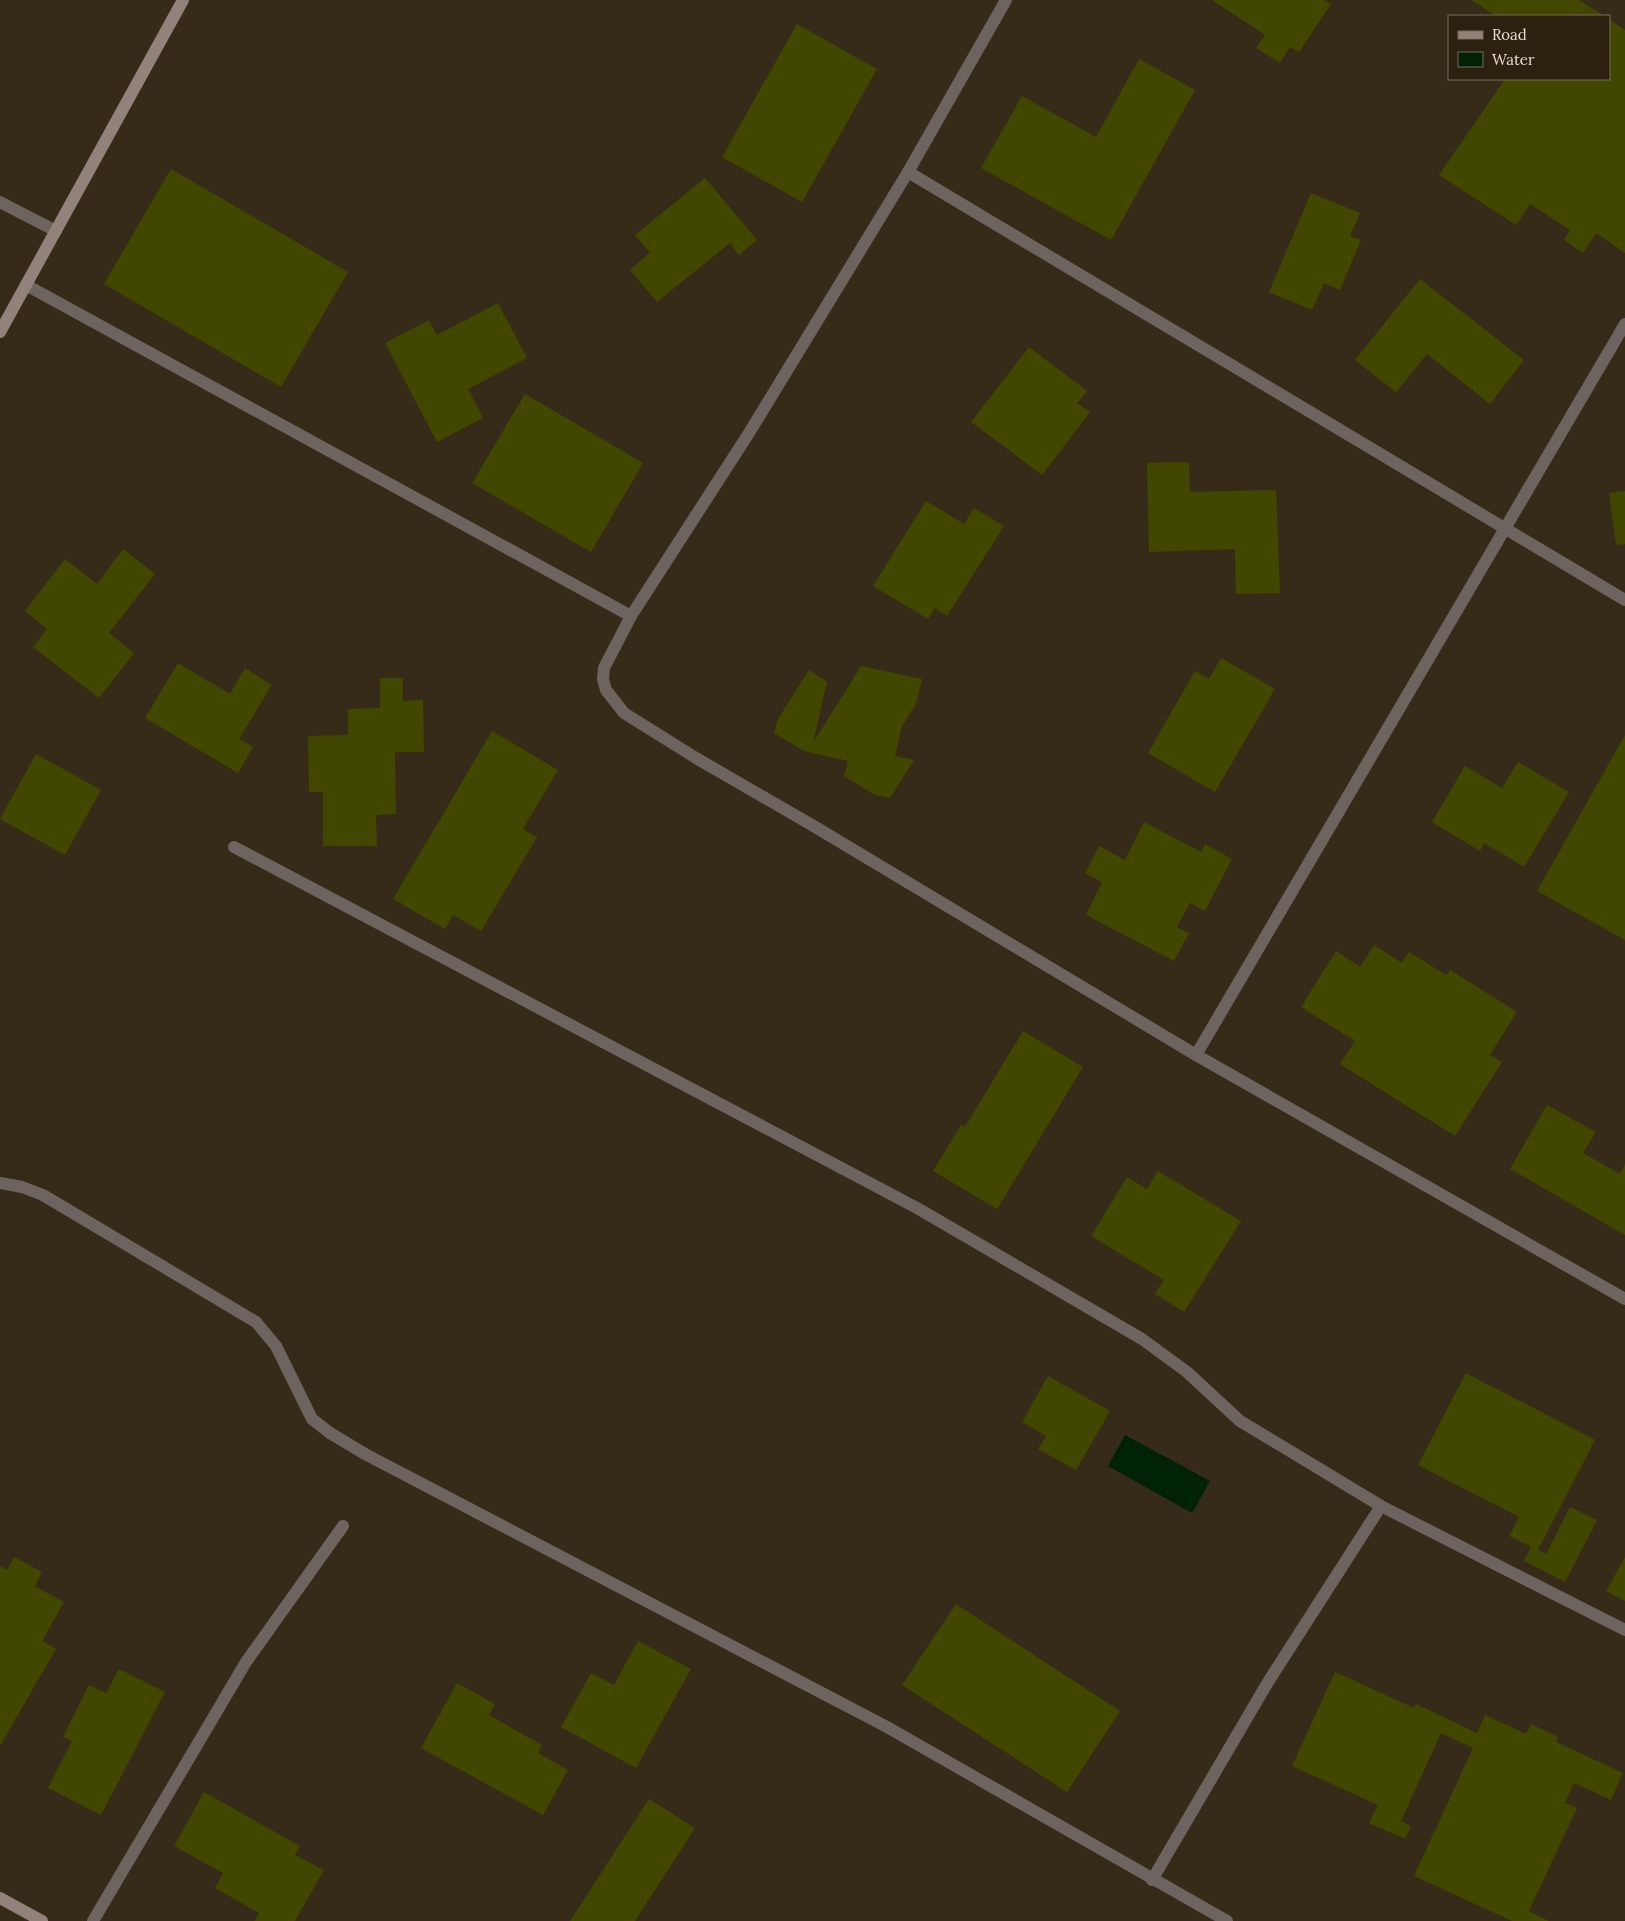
<svg xmlns="http://www.w3.org/2000/svg" width="1625" height="1921" font-family="Lora,serif">
  <style>
    .water { fill: #002207 }
    .building { fill: #424700 }
    .lines { fill: none; stroke-linecap: round; stroke-linejoin: round }
    .service { stroke: #6e645f; stroke-width: 12 }
    .minor { stroke: #6e645f; stroke-width: 12 }
    .secondary { stroke: #93827b; stroke-width: 12 }
  </style>
  <rect width="100%" height="100%" fill="#362b18"/>
  <polygon class="water" points="1125,1435 1210,1481 1192,1513 1108,1466"/>
  <g class="building">
    <polygon points="1212,0 1324,0 1331,4 1299,52 1290,47 1280,63 1256,48 1265,35"/>
    <polygon points="1471,0 1579,0 1604,16 1496,16"/>
    <polygon points="1609,19 1625,30 1625,253 1596,233 1583,253 1564,240 1570,230 1530,204 1516,225 1439,175 1505,79 1609,79"/>
    <polygon points="797,24 877,69 802,202 722,157"/>
    <polygon points="1139,59 1195,90 1111,240 981,168 1022,96 1096,137"/>
    <polygon points="171,169 348,272 281,387 104,284"/>
    <polygon points="705,178 757,240 739,255 730,243 657,302 630,270 650,253 635,235"/>
    <polygon points="1311,193 1360,213 1350,236 1361,240 1340,290 1324,283 1312,310 1269,292"/>
    <polygon points="1420,279 1524,360 1490,404 1427,354 1396,392 1355,360"/>
    <polygon points="498,303 527,358 468,389 483,418 437,442 385,343 429,320 437,335"/>
    <polygon points="1029,347 1087,391 1077,403 1090,412 1042,475 971,422"/>
    <polygon points="525,394 643,463 591,552 472,483"/>
    <polygon points="1189,462 1190,492 1276,490 1280,593 1236,594 1235,549 1149,552 1147,463"/>
    <polygon points="1625,491 1625,544 1616,545 1609,493"/>
    <polygon points="926,501 964,524 974,508 1004,526 947,616 935,608 928,619 873,586"/>
    <polygon points="123,549 155,574 109,633 134,653 99,698 33,647 47,629 25,611 65,559 97,584"/>
    <polygon points="1221,658 1275,689 1215,792 1148,753 1195,671 1209,679"/>
    <polygon points="178,663 230,694 245,668 272,685 239,739 253,747 238,773 145,718"/>
    <polygon points="861,666 922,679 916,704 902,726 895,756 914,760 890,798 875,795 844,776 848,761 804,751 774,733 778,719 809,670 827,682 813,743"/>
    <polygon points="380,678 403,678 403,701 423,700 424,752 395,752 396,814 376,815 377,846 323,846 323,792 309,792 308,736 348,735 348,709 380,708"/>
    <polygon points="492,731 558,770 523,829 537,837 481,931 453,915 445,929 393,899"/>
    <polygon points="1625,735 1625,940 1537,891"/>
    <polygon points="36,754 101,790 65,855 0,819"/>
    <polygon points="1518,762 1569,792 1524,867 1484,843 1480,851 1432,822 1465,766 1502,788"/>
    <polygon points="1144,822 1201,852 1205,844 1232,859 1205,911 1190,903 1177,927 1189,933 1174,961 1086,915 1102,882 1085,873 1099,846 1125,860"/>
    <polygon points="1374,945 1402,963 1409,952 1446,975 1450,970 1517,1012 1490,1055 1502,1062 1455,1136 1340,1064 1355,1041 1301,1007 1336,951 1360,967"/>
    <polygon points="1023,1031 1083,1067 997,1209 933,1171 961,1125 965,1127"/>
    <polygon points="1547,1105 1596,1132 1583,1153 1620,1174 1625,1164 1625,1235 1510,1169"/>
    <polygon points="1158,1171 1241,1221 1184,1312 1155,1294 1164,1280 1091,1236 1127,1177 1147,1189"/>
    <polygon points="1466,1373 1595,1440 1538,1550 1546,1554 1570,1507 1597,1520 1565,1582 1524,1561 1531,1547 1509,1536 1519,1517 1418,1465"/>
    <polygon points="1048,1376 1110,1411 1076,1470 1038,1449 1046,1436 1022,1422"/>
    <polygon points="14,1557 42,1572 35,1586 64,1602 42,1641 56,1649 0,1746 0,1566 7,1570"/>
    <polygon points="1625,1557 1625,1601 1606,1591"/>
    <polygon points="956,1604 1120,1711 1067,1792 902,1685"/>
    <polygon points="638,1641 691,1669 636,1768 561,1727 591,1673 614,1685"/>
    <polygon points="119,1669 165,1692 101,1815 48,1788 72,1741 63,1737 89,1685 106,1693"/>
    <polygon points="1335,1672 1414,1708 1416,1704 1477,1733 1485,1715 1526,1734 1531,1724 1558,1737 1556,1742 1623,1773 1611,1800 1574,1783 1565,1803 1577,1808 1529,1911 1549,1921 1512,1921 1414,1876 1473,1748 1441,1733 1401,1821 1411,1826 1405,1839 1369,1823 1378,1805 1292,1766"/>
    <polygon points="457,1683 495,1704 489,1715 542,1745 538,1753 568,1770 543,1815 421,1748"/>
    <polygon points="204,1792 300,1846 295,1855 324,1870 295,1921 255,1921 259,1913 215,1888 223,1873 174,1846"/>
    <polygon points="649,1799 695,1828 635,1921 570,1921"/>
  </g>
  <g class="lines">
    <g class="service">
      <polyline points="1152,1880 1268,1682 1381,1506"/>
      <polyline points="93,1921 246,1662 343,1526"/>
    </g>
    <g class="minor">
      <polyline points="1006,0 908,172 749,433 631,616 604,668 603,679 606,690 624,713 696,758 817,828 1196,1055 1625,1299"/>
      <polyline points="908,172 1625,600"/>
      <polyline points="0,202 56,231"/>
      <polyline points="26,285 631,616"/>
      <polyline points="234,847 917,1208 1142,1339 1187,1372 1240,1421 1381,1506 1625,1630"/>
      <polyline points="1196,1055 1625,324"/>
      <polyline points="0,1183 22,1187 43,1195 256,1322 276,1346 312,1419 330,1433 365,1454 887,1727 1227,1921"/>
    </g>
    <g class="secondary">
      <polyline points="0,332 183,0"/>
      <polyline points="0,1898 42,1921"/>
    </g>
  </g>
  <rect x="1448" y="15" width="162" height="65" fill="#2c210f" stroke="#766d5d"/>
  <rect x="1458" y="31" width="25" height="8" fill="#93827b" stroke="#766d5d"/>
  <text x="1492" y="40" font-size="15" fill="#e5ded2">Road</text>
  <rect x="1458" y="52" width="25" height="15" fill="#002207" stroke="#766d5d"/>
  <text x="1492" y="65" font-size="15" fill="#e5ded2">Water</text>
</svg>
